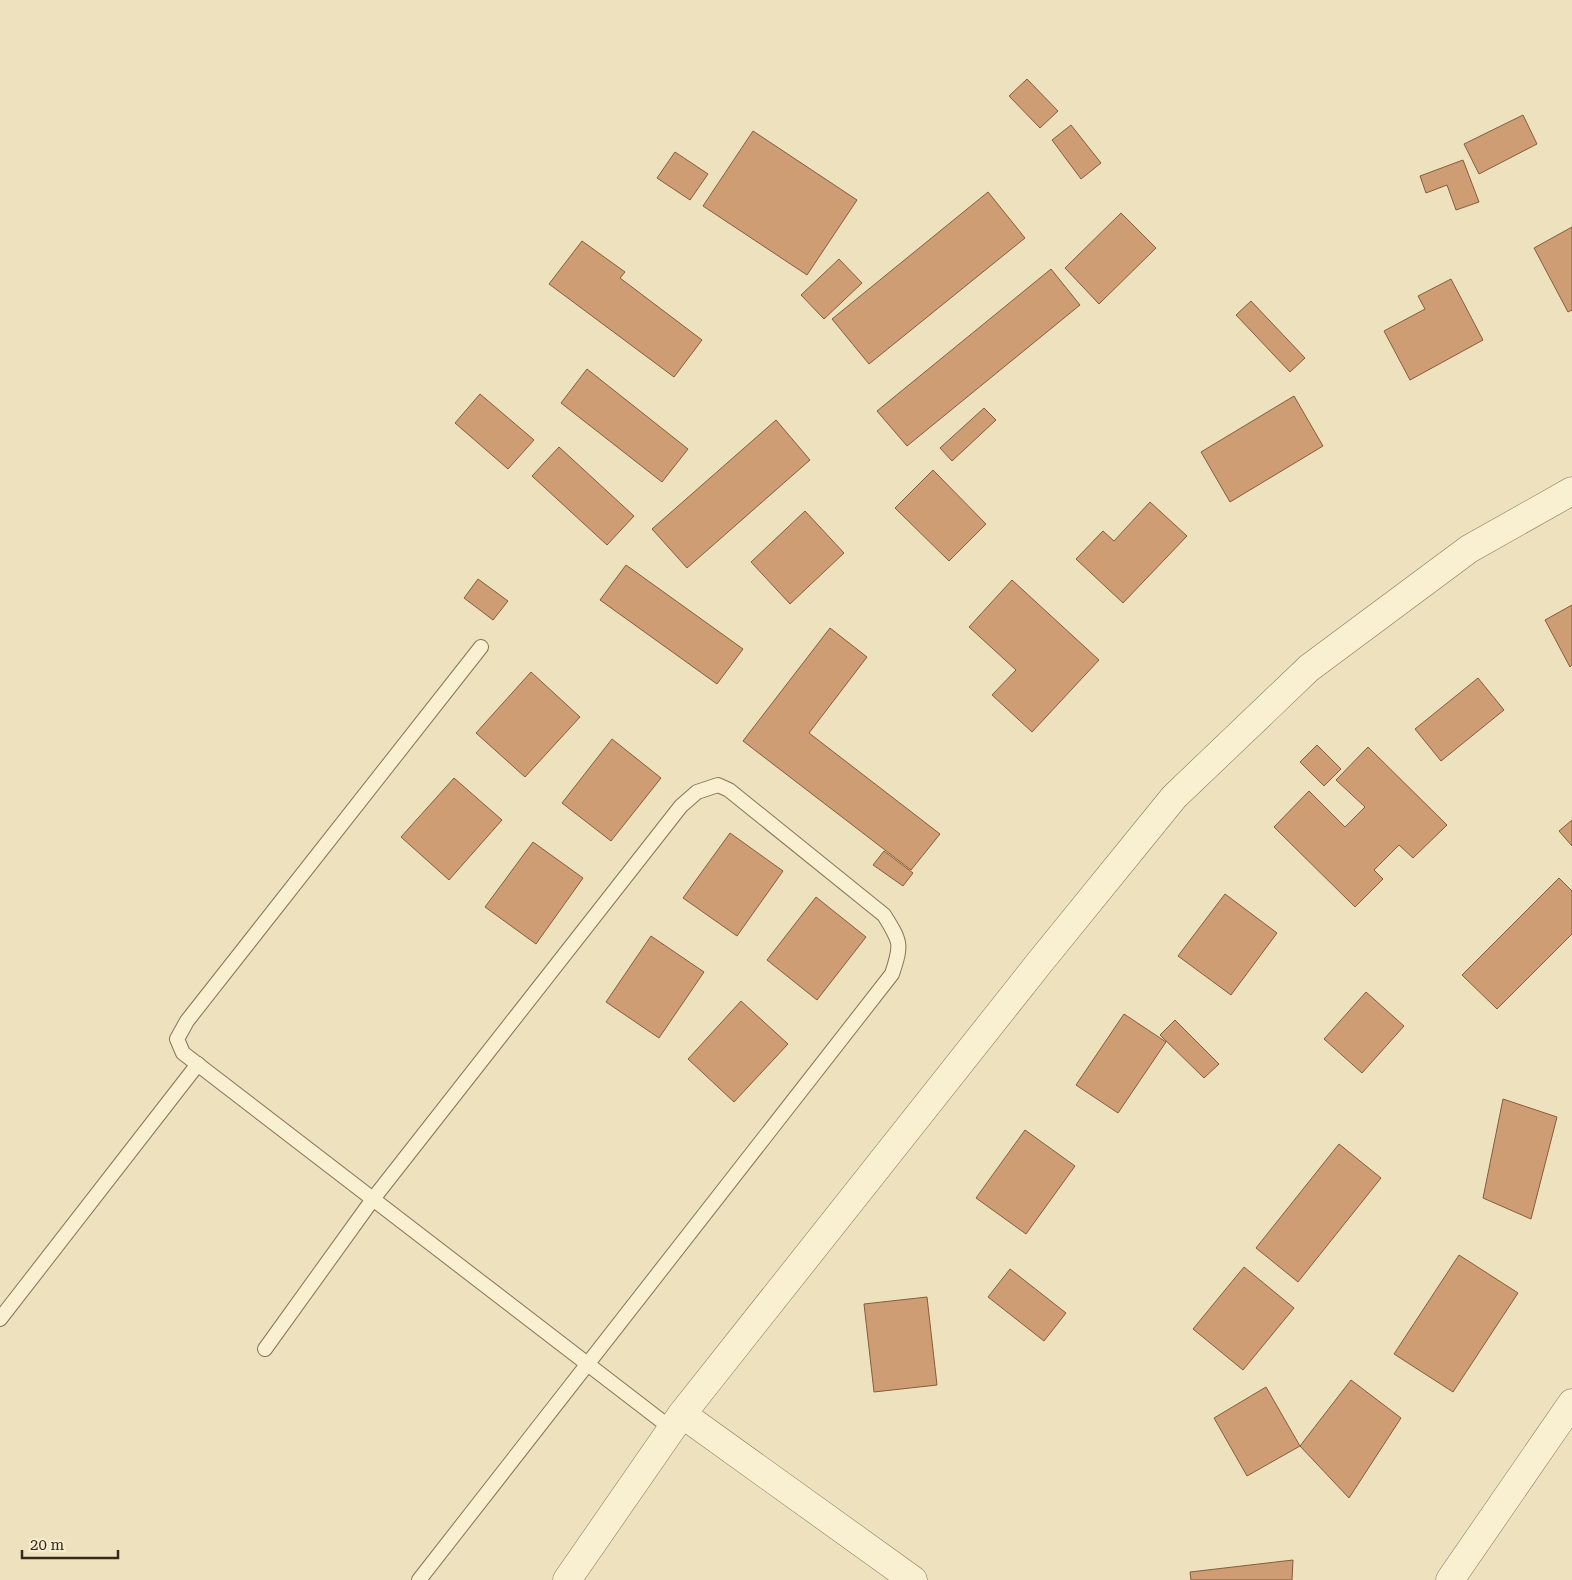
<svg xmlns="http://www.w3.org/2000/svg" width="1572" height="1580" font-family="'Roboto Serif',serif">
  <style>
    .building { fill: #ce9d73; stroke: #865d3c }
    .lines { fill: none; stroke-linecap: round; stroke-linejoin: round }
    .service-casing { stroke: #877357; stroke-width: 16 }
    .minor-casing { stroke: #877357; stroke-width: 29 }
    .service { stroke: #f9efd1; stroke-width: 14 }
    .minor { stroke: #f9efd1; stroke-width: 28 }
  </style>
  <rect width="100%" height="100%" fill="#eee2be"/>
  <g class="building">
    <polygon points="1027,79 1058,111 1040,128 1009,96"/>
    <polygon points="1523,115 1537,144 1479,174 1464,144"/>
    <polygon points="1071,125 1101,163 1081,179 1052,140"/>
    <polygon points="753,131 857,200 807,275 703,206"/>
    <polygon points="675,152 708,174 690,200 657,178"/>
    <polygon points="1463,160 1479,202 1456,210 1447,185 1426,193 1420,176"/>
    <polygon points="988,192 1025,238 869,364 832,319"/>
    <polygon points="1121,213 1156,248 1099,304 1065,268"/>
    <polygon points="1572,227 1572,310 1568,312 1534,248"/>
    <polygon points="582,241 625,272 620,278 702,340 674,377 549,284"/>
    <polygon points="839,259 862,283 824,319 801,295"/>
    <polygon points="1051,269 1080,305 907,446 877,411"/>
    <polygon points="1451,279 1483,340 1410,380 1384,331 1425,309 1418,296"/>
    <polygon points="1251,301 1305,358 1290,372 1236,315"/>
    <polygon points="587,369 688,449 662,482 561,403"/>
    <polygon points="480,394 534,440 508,469 455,423"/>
    <polygon points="1294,396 1323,446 1230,502 1201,452"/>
    <polygon points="984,408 996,420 952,461 940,448"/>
    <polygon points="776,420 810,460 687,568 652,529"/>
    <polygon points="559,447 634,516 607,545 532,476"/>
    <polygon points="933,470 986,524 949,561 895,508"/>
    <polygon points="1150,502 1187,536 1123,603 1076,559 1103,531 1114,541"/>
    <polygon points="805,511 844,553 790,604 751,562"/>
    <polygon points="626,565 743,649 717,684 600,600"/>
    <polygon points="478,579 508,601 493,620 464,598"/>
    <polygon points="1012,580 1099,660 1032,732 992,695 1016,670 969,627"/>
    <polygon points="1572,605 1572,665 1570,667 1545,620"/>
    <polygon points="830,628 867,657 809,733 940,834 911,870 743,741"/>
    <polygon points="531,672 580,717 525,777 476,733"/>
    <polygon points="1478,678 1504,710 1441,761 1415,729"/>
    <polygon points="612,739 661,778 611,841 562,803"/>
    <polygon points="1317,745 1341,769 1324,786 1300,762"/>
    <polygon points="1368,747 1447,825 1413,858 1399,845 1374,870 1383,879 1355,907 1274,827 1309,791 1345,827 1365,807 1336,780"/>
    <polygon points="454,778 502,820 449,880 401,837"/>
    <polygon points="1572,820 1572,846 1559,831"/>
    <polygon points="730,833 783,871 737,936 683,898"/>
    <polygon points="533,842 583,878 536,944 485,907"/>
    <polygon points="884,851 913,873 903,886 873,865"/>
    <polygon points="1559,878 1572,891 1572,934 1497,1009 1462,975"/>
    <polygon points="1225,894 1277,933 1231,995 1178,956"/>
    <polygon points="816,897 866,937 817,1000 767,960"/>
    <polygon points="651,936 704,972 659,1038 606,1002"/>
    <polygon points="1366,992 1404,1026 1362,1073 1324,1039"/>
    <polygon points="741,1001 788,1044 734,1102 688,1059"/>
    <polygon points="1124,1014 1166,1042 1118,1113 1076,1085"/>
    <polygon points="1175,1020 1219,1064 1204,1078 1160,1035"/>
    <polygon points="1503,1099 1557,1117 1531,1219 1483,1198"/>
    <polygon points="1025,1130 1075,1166 1026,1234 976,1198"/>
    <polygon points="1339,1144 1381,1178 1298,1282 1256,1248"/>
    <polygon points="1459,1255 1518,1293 1453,1392 1394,1354"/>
    <polygon points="1244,1267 1294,1308 1243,1370 1193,1329"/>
    <polygon points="1010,1269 1066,1313 1044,1341 988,1297"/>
    <polygon points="927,1297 937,1385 874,1392 864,1304"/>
    <polygon points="1351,1380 1401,1418 1349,1498 1300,1446"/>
    <polygon points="1266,1387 1300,1446 1247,1476 1214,1418"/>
    <polygon points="1293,1560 1292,1580 1191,1580 1190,1572"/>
  </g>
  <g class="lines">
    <defs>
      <g id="service">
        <polyline points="481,647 187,1021 177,1039 183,1053 672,1429"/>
        <polyline points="0,1319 198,1064"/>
        <path d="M265,1349L373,1199L681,806L697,792L718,785L729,790L884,915C901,942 902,944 892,974L419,1580"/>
      </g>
      <g id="minor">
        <polyline points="682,1414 913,1580"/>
        <polyline points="567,1580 682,1414 1040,962 1174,797 1309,668 1469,549 1572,491"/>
        <polyline points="1450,1580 1572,1403"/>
      </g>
    </defs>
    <use href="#service" class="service-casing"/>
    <use href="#minor" class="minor-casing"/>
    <use href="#service" class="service"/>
    <use href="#minor" class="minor"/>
  </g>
  <path d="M22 1550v8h96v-8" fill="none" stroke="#362a1c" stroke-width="2.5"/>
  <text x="30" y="1550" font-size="15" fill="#362a1c" stroke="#f6ecce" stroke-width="4" paint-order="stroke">20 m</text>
</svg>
